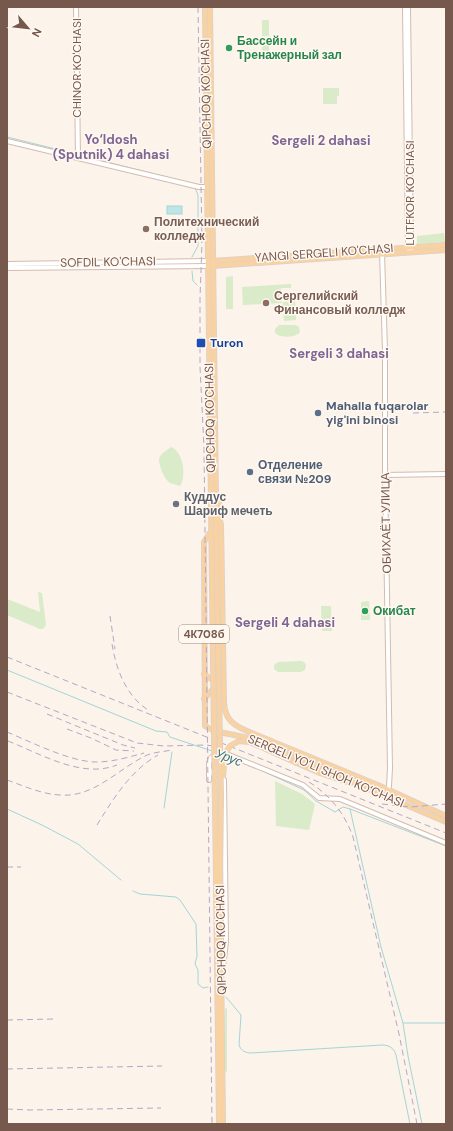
<svg xmlns="http://www.w3.org/2000/svg" width="453" height="1131" font-family="'DM Sans',sans-serif">
  <style>
    .green { fill: #d9ebc8 }
    .water { fill: #bee4e6; stroke: #a4d5d8 }
    .lines { fill: none; stroke-linecap: round; stroke-linejoin: round }
    .stream { stroke: #a4d5d8; stroke-width: 1 }
    .secondary-casing { stroke: #d4bcaf; stroke-width: 6 }
    .primary-casing { stroke: #d9d0cd; stroke-width: 6 }
    .secondary { stroke: #fff; stroke-width: 4 }
    .primary { stroke: #f9d2a4; stroke-width: 4.5 }
    .rail { stroke: #b5a7c7; stroke-width: 1; stroke-dasharray: 6 4; stroke-linecap: butt }
    .primary-bridge-casing { stroke: #d9d0cd; stroke-width: 6; stroke-linecap: butt }
    .primary-bridge { stroke: #f9d2a4; stroke-width: 4.5 }
    .leisure-dot { fill: #2e9e5b; stroke: #fff8f0; stroke-width: 1.5 }
    .education-dot { fill: #8d6e63; stroke: #fff8f0; stroke-width: 1.5 }
    .transit-dot { fill: #1a4fb4; stroke: #fff8f0; stroke-width: 1.5 }
    .service-dot { fill: #5c6f8a; stroke: #fff8f0; stroke-width: 1.5 }
    .worship-dot { fill: #6b7280; stroke: #fff8f0; stroke-width: 1.5 }
    .labels { text-anchor: middle; stroke-width: 3; stroke-linejoin: round; paint-order: stroke }
    .shield { fill: #fff8f0; stroke: #a0887e; stroke-width: 1 }
    .shield-label { font-size: 11px; font-weight: bold; fill: #77584d }
    .leisure-label { font-size: 12px; font-weight: bold; fill: #27864d; stroke: #fff8f0; text-anchor: start }
    .street-label { font-size: 12px; fill: #77584d; stroke: #fff8f0 }
    .education-label { font-size: 12px; font-weight: bold; fill: #785e54; stroke: #fff8f0; text-anchor: start }
    .transit-label { font-size: 12px; font-weight: bold; fill: #164399; stroke: #fff8f0; text-anchor: start }
    .service-label { font-size: 12px; font-weight: bold; fill: #4e5e75; stroke: #fff8f0; text-anchor: start }
    .worship-label { font-size: 12px; font-weight: bold; fill: #5b616d; stroke: #fff8f0; text-anchor: start }
    .neighbourhood-label { font-size: 13px; font-weight: bold; fill: #7f6593; stroke: #fff8f0 }
    .water-label { font-size: 13px; font-style: italic; fill: #40777c; stroke: #fff8f0 }
  </style>
  <rect width="100%" height="100%" fill="#fcf3ea"/>
  <g class="green">
    <rect x="262" y="20" width="7" height="16"/>
    <rect x="262" y="38" width="7" height="18"/>
    <polygon points="323,88 339,88 339,96 337,96 337,104 323,104"/>
    <polygon points="444,233 445,242 417,244 417,236"/>
    <polygon points="233,276 233,309 226,309 226,277"/>
    <polygon points="291,284 291,288 281,288 282,303 243,305 242,287"/>
    <polygon points="295,301 296,320 284,321 283,302"/>
    <path d="M279,325H296L299,327L300,332C296,338 280,338 275,333V329Z"/>
    <path d="M171,447C183,451 187,476 180,486C177,485 173,484 170,483C164,479 159,466 159,459C160,454 167,450 171,447Z"/>
    <polygon points="38,592 42,593 46,625 43,629 40,629 7,615 7,599 40,612"/>
    <polygon points="369,601 370,620 361,620 361,602"/>
    <polygon points="321,606 331,606 332,631 322,631"/>
    <polygon points="301,661 304,662 306,665 305,670 301,672 278,672 274,669 274,665 278,662"/>
    <polygon points="275,781 302,794 315,804 309,830 276,826"/>
    <polygon points="225,1008 227,1009 227,1072 225,1071"/>
  </g>
  <rect class="water" x="167" y="206" width="15" height="8"/>
  <g class="lines">
    <g class="stream">
      <polyline points="7,137 76,154"/>
      <polyline points="79,155 190,183"/>
      <polyline points="192,257 198,246 198,195 195,188"/>
      <polyline points="192,271 193,281 197,285"/>
      <polyline points="7,670 156,731 167,732 170,737 212,751"/>
      <polyline points="256,768 304,790 316,801 335,812 343,807 350,809 446,846"/>
      <polyline points="164,808 172,752"/>
      <polyline points="7,809 42,825 78,844 121,880"/>
      <polyline points="350,809 381,947 403,1023 408,1056 422,1124"/>
      <polyline points="133,891 140,894 176,897 180,900 196,924 197,956 195,964 198,970 198,984 203,988 208,987"/>
      <path d="M226,997L241,1015L239,1045C241,1051 246,1053 251,1053L382,1045C389,1045 394,1048 396,1055L410,1124"/>
      <polyline points="403,1023 446,1023"/>
    </g>
    <defs>
      <g id="secondary">
        <polyline points="76,7 78,158"/>
        <polyline points="405,7 408,247 409,250"/>
        <polyline points="408,7 411,250"/>
        <polyline points="7,141 199,187 207,187"/>
        <polyline points="382,252 385,351 385,475 390,768 389,786 387,797"/>
        <polyline points="7,264 208,261"/>
        <polyline points="7,268 208,266"/>
        <polyline points="385,475 446,474"/>
        <polyline points="209,769 213,774 221,775 224,780 226,942 223,968"/>
        <polyline points="209,780 209,763 211,758 213,756 229,755 303,785 319,798 340,799 446,843"/>
      </g>
      <g id="primary">
        <polyline points="205,7 212,587"/>
        <polyline points="210,7 217,587"/>
        <polyline points="212,261 446,245"/>
        <polyline points="212,266 446,250"/>
        <polyline points="218,507 220,497"/>
        <path d="M218,510L221,525L224,703C225,719 233,725 247,731L380,786L446,816"/>
        <polyline points="211,531 204,542 205,726 214,731 249,738 446,822"/>
        <path d="M204,674C210,678 215,684 221,677"/>
        <polyline points="204,699 213,689 217,689 222,692"/>
        <polyline points="297,763 320,773 350,783"/>
        <polyline points="216,878 219,1124"/>
        <polyline points="220,878 223,1124"/>
      </g>
    </defs>
    <use href="#secondary" class="secondary-casing"/>
    <use href="#primary" class="primary-casing"/>
    <use href="#secondary" class="secondary"/>
    <use href="#primary" class="primary"/>
    <g class="rail">
      <polyline points="198,7 202,243 200,298 200,367 204,447 212,1124"/>
      <polyline points="413,413 446,412"/>
      <polyline points="110,616 115,649"/>
      <path d="M112,644C116,669 126,696 148,710"/>
      <polyline points="7,657 446,833"/>
      <polyline points="7,692 137,743 164,746 206,745 213,746"/>
      <polyline points="47,714 123,745 135,748"/>
      <polyline points="67,729 91,738 116,750 134,751"/>
      <path d="M7,732C31,742 71,762 96,762C113,762 129,757 144,753"/>
      <path d="M8,741C41,754 82,779 117,765"/>
      <path d="M7,780C24,786 41,794 60,795C93,798 117,770 145,756C153,752 162,752 172,750"/>
      <path d="M309,782C330,795 345,814 353,837L399,1034L417,1124"/>
      <polyline points="382,804 410,807 446,804"/>
      <path d="M97,825C113,799 131,770 158,755"/>
      <polyline points="7,867 21,867"/>
      <polyline points="7,1020 54,1019"/>
      <polyline points="7,1069 162,1066"/>
      <polyline points="7,1109 30,1110 161,1108"/>
    </g>
    <defs>
      <g id="primary-bridge">
        <polyline points="212,587 216,878"/>
        <polyline points="217,587 221,797 220,878"/>
        <polyline points="223,776 225,754 230,746 239,741 250,742 297,763"/>
      </g>
    </defs>
    <use href="#primary-bridge" class="primary-bridge-casing"/>
    <use href="#primary-bridge" class="primary-bridge"/>
  </g>
  <g class="leisure-dot">
    <circle cx="229" cy="48" r="4"/>
    <circle cx="365" cy="611" r="4"/>
  </g>
  <g class="education-dot">
    <circle cx="146" cy="229" r="4"/>
    <circle cx="266" cy="303" r="4"/>
  </g>
  <rect class="transit-dot" x="196" y="338" width="10" height="10" rx="2"/>
  <g class="service-dot">
    <circle cx="318" cy="413" r="4"/>
    <circle cx="250" cy="472" r="4"/>
  </g>
  <circle class="worship-dot" cx="176" cy="504" r="4"/>
  <g class="labels">
    <rect class="shield" x="179" y="625" width="50" height="18" rx="3"/>
    <g class="shield-label">
      <text x="204" y="638">4К708б</text>
    </g>
    <g class="leisure-label">
      <text x="237" y="45">Бассейн и<tspan x="237" dy="14">Тренажерный зал</tspan></text>
      <text x="373" y="615">Окибат</text>
    </g>
    <g class="street-label">
      <text transform="translate(77 68) rotate(-90)" y="4">CHINOR KO'CHASI</text>
      <text transform="translate(206 94) rotate(-91)" y="4">QIPCHOQ KO'CHASI</text>
      <text transform="translate(410 193) rotate(-90)" y="4">LUTFKOR KO'CHASI</text>
      <text transform="translate(324 253) rotate(-4)" y="4">YANGI SERGELI KO'CHASI</text>
      <text transform="translate(108 262) rotate(-1)" y="4">SOFDIL KO'CHASI</text>
      <text transform="translate(210 418) rotate(-91)" y="4">QIPCHOQ KO'CHASI</text>
      <text transform="translate(386 523) rotate(-91)" y="4">ОБИХАЁТ УЛИЦА</text>
      <text transform="translate(326 771) rotate(23)" y="4">SERGELI YO‘LI SHOH KO‘CHASI</text>
      <text transform="translate(221 940) rotate(-91)" y="4">QIPCHOQ KO'CHASI</text>
    </g>
    <g class="education-label">
      <text x="154" y="226">Политехнический<tspan x="154" dy="14">колледж</tspan></text>
      <text x="274" y="300">Сергелийский<tspan x="274" dy="14">Финансовый колледж</tspan></text>
    </g>
    <g class="transit-label">
      <text x="210" y="347">Turon</text>
    </g>
    <g class="service-label">
      <text x="326" y="410">Mahalla fuqarolar<tspan x="326" dy="14">yig'ini binosi</tspan></text>
      <text x="258" y="469">Отделение<tspan x="258" dy="14">связи №209</tspan></text>
    </g>
    <g class="worship-label">
      <text x="184" y="501">Куддус<tspan x="184" dy="14">Шариф мечеть</tspan></text>
    </g>
    <g class="neighbourhood-label">
      <text x="111" y="144">Yo‘ldosh<tspan x="111" dy="15">(Sputnik) 4 dahasi</tspan></text>
      <text x="321" y="145">Sergeli 2 dahasi</text>
      <text x="339" y="358">Sergeli 3 dahasi</text>
      <text x="285" y="627">Sergeli 4 dahasi</text>
    </g>
    <g class="water-label">
      <text transform="translate(229 757) rotate(21)" y="5">Урус</text>
    </g>
  </g>
  <rect width="453" height="1131" fill="none" stroke="#77584d" stroke-width="16"/>
  <g transform="translate(28 28) rotate(118)" stroke="#fff8f0" stroke-width="3" paint-order="stroke">
  <path d="M0-3L7 15L0 10L-7 15Z" fill="#77584d"/>
  <text y="-6" font-size="11" font-weight="bold" text-anchor="middle" fill="#77584d">N</text>
  </g>
</svg>
